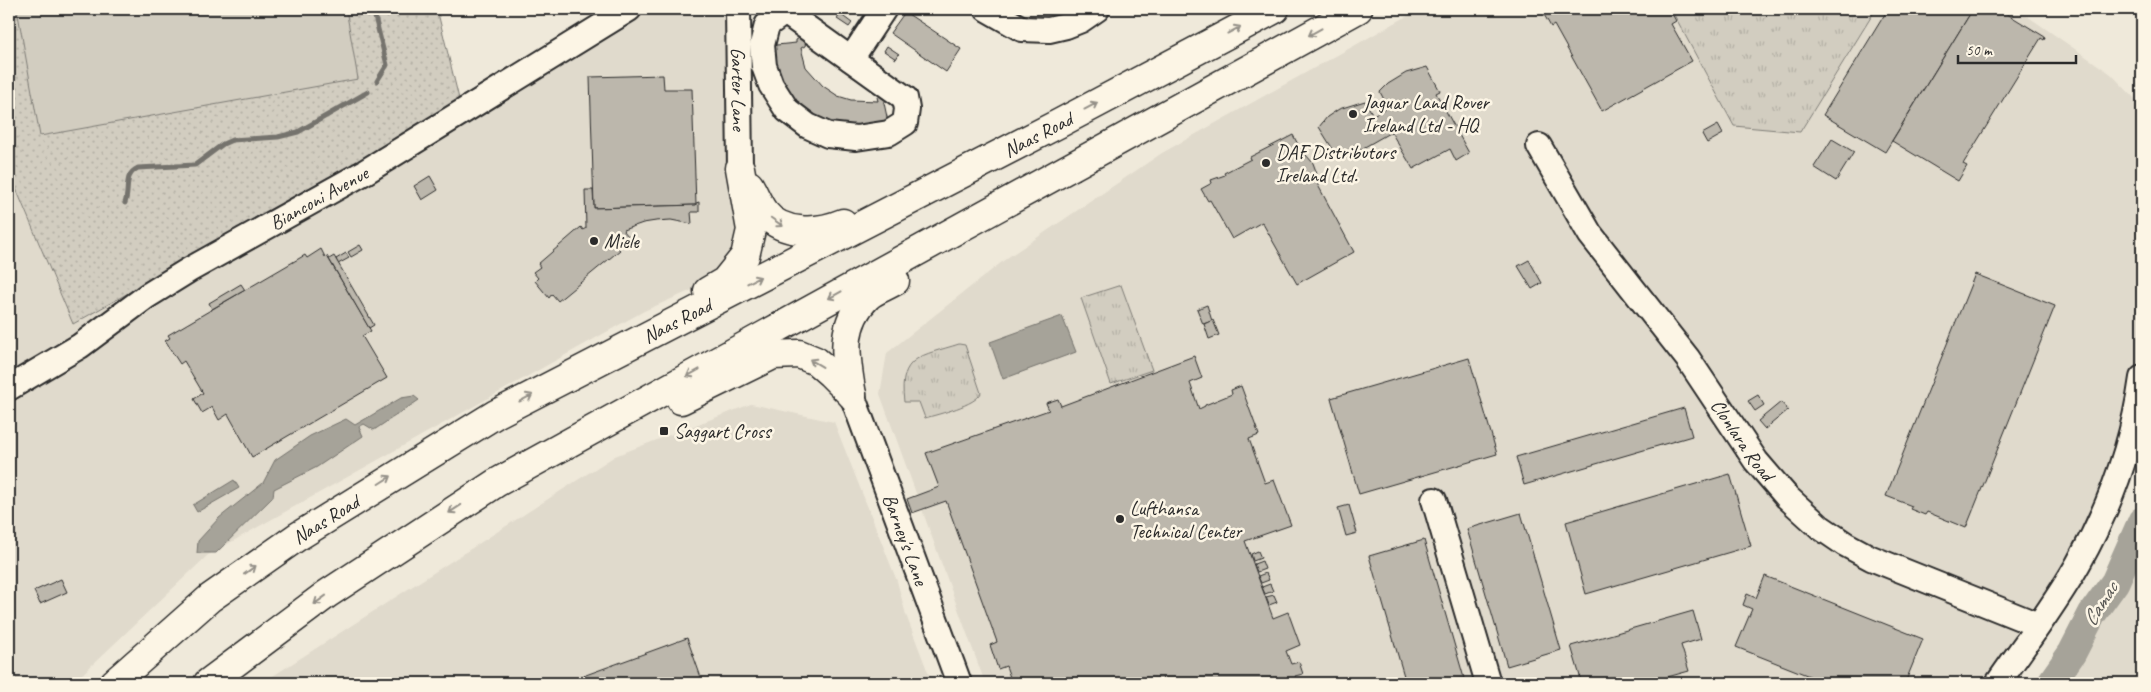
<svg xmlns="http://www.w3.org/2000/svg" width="2151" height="692" font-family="Caveat,sans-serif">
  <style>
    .built { fill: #e0dacc }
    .grass { fill: url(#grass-tufts); stroke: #7e7c76 }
    .park { fill: url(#park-dots); stroke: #7e7c76 }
    .pitch { fill: #d2cdc0; stroke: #7e7c76 }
    .water { fill: #a6a399; stroke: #75736d }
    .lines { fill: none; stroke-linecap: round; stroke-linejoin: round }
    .stream { stroke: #75736d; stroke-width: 5 }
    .river { stroke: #a6a399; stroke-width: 29 }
    .building { fill: #bcb7ac; stroke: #2b2b2b }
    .minor-casing { stroke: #2b2b2b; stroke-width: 28 }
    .highway-casing { stroke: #2b2b2b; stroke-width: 31 }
    .minor { stroke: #fcf5e5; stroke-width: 24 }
    .highway { stroke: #fcf5e5; stroke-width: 28 }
    .oneway { stroke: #949088 }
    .poi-dot { fill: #2b2b2b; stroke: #fcf5e5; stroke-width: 2 }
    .labels { text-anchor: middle; stroke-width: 5; stroke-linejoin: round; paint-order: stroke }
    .street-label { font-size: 20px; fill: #2b2b2b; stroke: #fcf5e5 }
    .poi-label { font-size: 20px; fill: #2b2b2b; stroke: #fcf5e5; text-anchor: start }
    .water-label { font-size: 21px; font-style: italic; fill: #565552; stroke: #fcf5e5 }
  </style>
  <defs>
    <pattern id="grass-tufts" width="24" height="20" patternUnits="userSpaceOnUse" patternTransform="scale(1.25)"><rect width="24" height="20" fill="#d2cdc0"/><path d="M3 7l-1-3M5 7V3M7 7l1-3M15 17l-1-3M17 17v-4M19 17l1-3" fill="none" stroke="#b4b0a5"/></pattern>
    <pattern id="park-dots" width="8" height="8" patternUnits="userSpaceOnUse" patternTransform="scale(1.25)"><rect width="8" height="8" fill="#d2cdc0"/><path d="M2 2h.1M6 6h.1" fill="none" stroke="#b4b0a5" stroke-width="1.8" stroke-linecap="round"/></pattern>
  </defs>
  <rect width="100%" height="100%" fill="#efe9da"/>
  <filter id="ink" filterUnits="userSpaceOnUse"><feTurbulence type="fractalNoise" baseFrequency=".02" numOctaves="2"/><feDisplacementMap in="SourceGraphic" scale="10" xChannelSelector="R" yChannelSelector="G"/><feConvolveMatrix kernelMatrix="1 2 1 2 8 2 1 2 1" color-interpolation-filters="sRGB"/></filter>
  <g filter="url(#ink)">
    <g class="built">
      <polygon points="611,9 724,9 745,256 692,290 644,311 208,555 73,683 9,683 9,172 72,323 461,107"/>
      <polygon points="1420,9 1671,9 1734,126 1800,132 1876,9 2017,9 2111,74 2142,106 2142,445 2112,528 2013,683 985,683 880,394 887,353 1007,258 1162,153"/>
      <polygon points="751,404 834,422 897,581 906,615 932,683 262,683 615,456"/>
      <polygon points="2142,539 2142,683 2064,683 2064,682"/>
    </g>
    <g class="grass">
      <polygon points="1671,9 1876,9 1800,132 1734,126"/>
      <polygon points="1121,285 1152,370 1111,384 1081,298"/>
      <path d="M959,344L965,345L981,393C976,405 939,414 925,418L919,402H904C898,355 922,356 959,344Z"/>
    </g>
    <polygon class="park" points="9,9 437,9 461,107 73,324 9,172"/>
    <polygon class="pitch" points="17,9 346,9 358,79 40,136"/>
    <g class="water">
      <polygon points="1062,316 1076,352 1003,379 990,342"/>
      <polygon points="414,396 419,400 374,430 364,424 359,427 363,436 317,467 274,489 273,497 216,553 197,553 198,541 219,518 263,483 275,460 310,436 346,419 355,425 401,398"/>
      <polygon points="234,480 239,488 197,512 193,505"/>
    </g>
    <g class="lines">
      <g class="stream">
        <polyline points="373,9 387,65 377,81"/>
        <path d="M125,203C130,189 123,175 138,168L195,165L223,144L232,140L278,137L298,132L368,92"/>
      </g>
      <polyline class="river" points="2051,683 2072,653 2092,614 2115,582 2142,521"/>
    </g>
    <g class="building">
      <polygon points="1538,9 1663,9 1666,13 1670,10 1676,21 1671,24 1692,61 1602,111 1554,25 1551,27 1542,11 1540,12"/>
      <polygon points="1888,9 1973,9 1885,152 1823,115"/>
      <polygon points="1973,9 1999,9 2045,37 2044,40 2041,38 1963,164 1967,166 1958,181 1892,141"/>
      <polygon points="905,12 961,49 946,72 890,33"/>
      <polygon points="840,14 852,23 849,27 837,19"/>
      <polygon points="801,37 806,41 805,46 801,48 806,67 823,86 838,96 851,100 878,101 877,97 880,94 887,98 884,103 890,131 815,124 783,91 767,46 796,43 796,40"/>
      <polygon points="887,46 899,54 896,59 884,51"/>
      <polygon points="1427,67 1440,91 1436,93 1469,153 1456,161 1450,149 1413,169 1391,132 1342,160 1341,158 1339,159 1319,127 1327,117 1339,109 1365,101 1373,115 1388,107 1380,92 1388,84 1406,73"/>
      <polygon points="663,75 664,89 692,89 696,205 594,208 590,77"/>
      <polygon points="1718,125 1723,134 1707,143 1702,134"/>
      <polygon points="1293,135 1301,150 1299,151 1302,157 1306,155 1313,163 1317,174 1313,176 1354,252 1297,284 1262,222 1232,239 1210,200 1208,201 1201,189 1212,183 1211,180 1225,175 1224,173 1251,159 1250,157"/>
      <polygon points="1832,139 1854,152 1836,181 1814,167"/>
      <polygon points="430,176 438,190 422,200 414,186"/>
      <polygon points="585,190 593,190 594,208 696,205 696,203 699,202 699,212 691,212 692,224 671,220 656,221 643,223 623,230 629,237 617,247 620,250 558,301 552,294 549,298 535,281 538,278 533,272 540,267 538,264 559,246 581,227 583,230 586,228"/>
      <polygon points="360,245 363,250 351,257 348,252"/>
      <polygon points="321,249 325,257 327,256 371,331 362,336 387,378 252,457 228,414 219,420 212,407 202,413 194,399 203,393 184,361 180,364 165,341 170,338 168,335 305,255 307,258"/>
      <polygon points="346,253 349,258 338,264 336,259"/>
      <polygon points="334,256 374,325 369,328 329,259"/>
      <polygon points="1529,260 1542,283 1532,289 1518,266"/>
      <polygon points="1975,274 2055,306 1966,528 1927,512 1925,515 1910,509 1912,506 1886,496"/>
      <polygon points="241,284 245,290 212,309 209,303"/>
      <polygon points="1207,305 1212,321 1203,324 1197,309"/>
      <polygon points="1213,320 1219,335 1209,339 1204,324"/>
      <polygon points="1194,356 1202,378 1190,383 1199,409 1205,406 1205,405 1232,394 1231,390 1241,386 1259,435 1249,439 1265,483 1274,480 1291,525 1245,541 1273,618 1288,612 1300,645 1286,651 1291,664 1299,662 1303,674 1295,676 1298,683 1012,683 1006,666 998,669 990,645 997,642 946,501 912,513 907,499 939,487 926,453 1049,410 1046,403 1058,399 1061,406"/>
      <polygon points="1469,358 1497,454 1359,494 1331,398"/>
      <polygon points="1758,395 1764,405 1755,411 1748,401"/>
      <polygon points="1781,402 1788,410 1765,429 1758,421"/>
      <polygon points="1684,408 1692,436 1524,485 1516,457"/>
      <polygon points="1730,474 1751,546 1586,594 1566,522"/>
      <polygon points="1349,505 1357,533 1346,536 1338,508"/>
      <polygon points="1521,513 1561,650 1507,666 1467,529"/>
      <polygon points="1424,540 1464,678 1447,683 1406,683 1369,556"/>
      <polygon points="1258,551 1261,558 1253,561 1251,554"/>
      <polygon points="1262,561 1265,569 1257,572 1254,564"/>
      <polygon points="1266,573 1269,580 1261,583 1258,576"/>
      <polygon points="1765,576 1923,639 1905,683 1827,683 1736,647 1752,609 1743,605 1747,594 1756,598"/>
      <polygon points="61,579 67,592 40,604 34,591"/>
      <polygon points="1270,584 1273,591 1265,594 1262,587"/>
      <polygon points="1274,595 1277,602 1269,605 1266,597"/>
      <polygon points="1693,611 1701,639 1681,645 1689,671 1646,683 1582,683 1571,646"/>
      <polygon points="687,638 703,683 564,683"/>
    </g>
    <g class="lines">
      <defs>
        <g id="minor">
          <path id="s1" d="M738,9L740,168"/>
          <polyline points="987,9 1022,29 1049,30 1066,26 1081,20 1097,9"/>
          <polygon points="785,12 905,98 907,109 905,123 889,133 856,138 828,135 808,126 787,110 771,85 764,66 762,45 767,25"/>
          <polyline points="851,59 884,9"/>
          <path id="s2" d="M1539,146L1590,234L1688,359L1756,461L1787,497L1820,527L1845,544L1871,558L2038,625"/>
          <path id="s3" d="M9,388L80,346L147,296L189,270L365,172L629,9"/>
          <path id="s4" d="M852,395L959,683"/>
          <polyline points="1434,500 1488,683"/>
          <path d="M1998,683C2025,644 2055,605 2078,564C2110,507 2133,443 2142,378"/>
        </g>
        <g id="highway">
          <path d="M749,185C754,193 758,204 764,212C782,236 819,233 843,223"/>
          <polyline points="708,291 725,281 745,256 751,230 740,168"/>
          <path d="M852,395C846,359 838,325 868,296C875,290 887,286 895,281"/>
          <polyline points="681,400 773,355 799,354 816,361 831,374 852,395"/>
          <path id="s5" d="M114,683L210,598L297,537L496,414L1058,124L1275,9"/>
          <polyline points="208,683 327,594 496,483 1358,9"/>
        </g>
      </defs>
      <use href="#minor" class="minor-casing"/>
      <use href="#highway" class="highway-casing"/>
      <use href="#minor" class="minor"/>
      <use href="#highway" class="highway"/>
    </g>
    <defs><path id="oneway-shaft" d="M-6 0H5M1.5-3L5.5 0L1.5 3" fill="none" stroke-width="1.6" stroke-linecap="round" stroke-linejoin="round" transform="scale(1.25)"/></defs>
    <g class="oneway">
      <use href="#oneway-shaft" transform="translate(1234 30) rotate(-28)"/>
      <use href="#oneway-shaft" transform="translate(1315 32) rotate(151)"/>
      <use href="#oneway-shaft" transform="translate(1091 106) rotate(-28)"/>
      <use href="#oneway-shaft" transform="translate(777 222) rotate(35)"/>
      <use href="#oneway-shaft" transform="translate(754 280) rotate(-27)"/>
      <use href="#oneway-shaft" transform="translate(835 295) rotate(151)"/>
      <use href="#oneway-shaft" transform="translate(816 363) rotate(-149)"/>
      <use href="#oneway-shaft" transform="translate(693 373) rotate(151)"/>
      <use href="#oneway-shaft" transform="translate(526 398) rotate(-28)"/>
      <use href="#oneway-shaft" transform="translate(385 480) rotate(-32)"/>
      <use href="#oneway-shaft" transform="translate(455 509) rotate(147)"/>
      <use href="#oneway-shaft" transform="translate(250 570) rotate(-36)"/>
      <use href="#oneway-shaft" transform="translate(320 600) rotate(144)"/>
    </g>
  </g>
  <g class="poi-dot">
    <circle cx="1353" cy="114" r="5"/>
    <circle cx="1266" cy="163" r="5"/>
    <circle cx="594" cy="241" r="5"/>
    <rect x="659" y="426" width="10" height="10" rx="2.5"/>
    <circle cx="1120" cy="519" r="5"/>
  </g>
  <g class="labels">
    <g class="street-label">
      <text dy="7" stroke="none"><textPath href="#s1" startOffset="80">Garter Lane</textPath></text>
      <text dy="7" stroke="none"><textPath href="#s5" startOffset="1078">Naas Road</textPath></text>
      <text dy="7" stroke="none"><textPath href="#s3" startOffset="364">Bianconi Avenue</textPath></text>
      <text dy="7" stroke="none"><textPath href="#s5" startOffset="672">Naas Road</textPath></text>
      <text dy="7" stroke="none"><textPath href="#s2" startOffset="358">Clonlara Road</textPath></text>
      <text dy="7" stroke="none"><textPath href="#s5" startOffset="268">Naas Road</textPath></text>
      <text dy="7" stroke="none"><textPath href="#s4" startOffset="154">Barney's Lane</textPath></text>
    </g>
    <g class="poi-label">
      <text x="1363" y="109">Jaguar Land Rover<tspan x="1363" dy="23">Ireland Ltd - HQ</tspan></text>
      <text x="1276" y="159">DAF Distributors<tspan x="1276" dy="23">Ireland Ltd.</tspan></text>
      <text x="604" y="248">Miele</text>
      <text x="674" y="438">Saggart Cross</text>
      <text x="1130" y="515">Lufthansa<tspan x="1130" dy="23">Technical Center</tspan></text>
    </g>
    <g class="water-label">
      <text transform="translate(2100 604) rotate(-58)" y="7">Camac</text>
    </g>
  </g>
  <rect width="2151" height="692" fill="none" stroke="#fcf5e5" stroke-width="30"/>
  <rect x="15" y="15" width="2121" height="662" fill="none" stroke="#2b2b2b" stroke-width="2" filter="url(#ink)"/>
  <path d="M1958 55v8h118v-8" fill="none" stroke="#2b2b2b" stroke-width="2.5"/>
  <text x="1966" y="55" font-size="15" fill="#2b2b2b" stroke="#fcf5e5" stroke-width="4" paint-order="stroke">50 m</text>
</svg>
